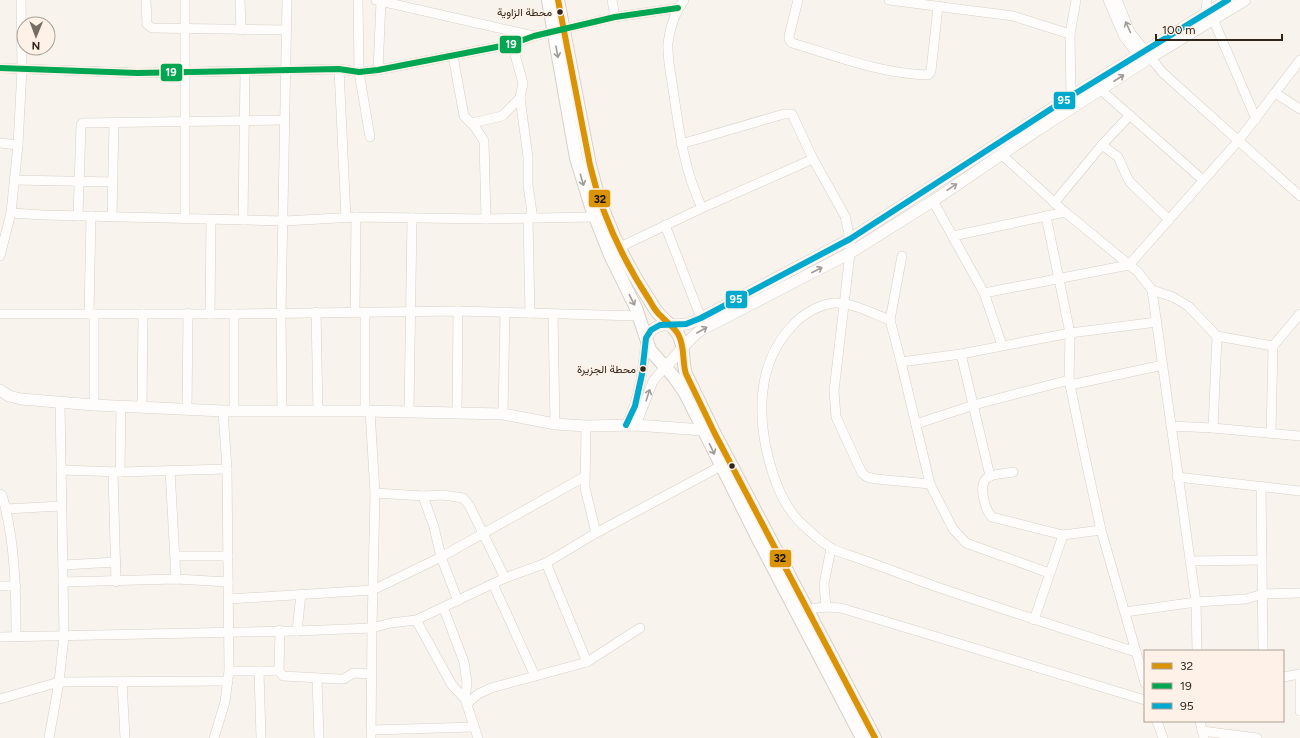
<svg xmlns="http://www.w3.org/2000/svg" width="1300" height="738" font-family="Figtree,Vazirmatn,sans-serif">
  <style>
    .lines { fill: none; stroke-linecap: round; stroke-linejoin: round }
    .minor-casing { stroke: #d8cfc8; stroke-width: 10 }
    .tertiary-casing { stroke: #d8cfc8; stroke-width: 12 }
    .secondary-casing { stroke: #d8cfc8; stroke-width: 14 }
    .minor { stroke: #fefdfc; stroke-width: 9 }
    .tertiary { stroke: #fefdfc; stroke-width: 11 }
    .secondary { stroke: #fefdfc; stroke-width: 12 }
    .bus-1-casing { stroke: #fef2e8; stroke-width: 9 }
    .bus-2-casing { stroke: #fef2e8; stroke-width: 9 }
    .bus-3-casing { stroke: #fef2e8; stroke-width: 9 }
    .bus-1 { stroke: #d99304; stroke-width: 6 }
    .bus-2 { stroke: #00a651; stroke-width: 6 }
    .bus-3 { stroke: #00a9ce; stroke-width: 6 }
    .oneway { stroke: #a19c97 }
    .bus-dot { fill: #30261c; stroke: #fef2e8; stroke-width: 1.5 }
    .labels { text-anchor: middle; stroke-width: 3.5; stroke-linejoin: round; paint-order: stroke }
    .bus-label { font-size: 11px; fill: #30261c; stroke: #fef2e8; text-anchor: end }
    .line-badge { stroke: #fef2e8; stroke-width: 1.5 }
    .badge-label { font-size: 11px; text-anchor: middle; font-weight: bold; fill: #fff }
    .pale-badge-label { font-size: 11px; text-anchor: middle; font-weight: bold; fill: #111 }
  </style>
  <rect width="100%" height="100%" fill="#f9f3ed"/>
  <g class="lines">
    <defs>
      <g id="minor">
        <polyline points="146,0 147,24 152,28 286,30"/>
        <polyline points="185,0 185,219"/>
        <polyline points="240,0 241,30"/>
        <polyline points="358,0 359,72 370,137"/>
        <polyline points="376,0 534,36"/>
        <polyline points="612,0 615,17"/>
        <path d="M798,0L789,36V39L792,43C836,56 882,74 928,75L931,71L938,6"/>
        <polyline points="889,0 1013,16 1070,34"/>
        <polyline points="1108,0 1124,37 1142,60"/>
        <polyline points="1117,0 1130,32 1163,73 1300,196"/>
        <polyline points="1206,13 1207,0"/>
        <polyline points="1213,19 1256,119"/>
        <polyline points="512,44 523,83 520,98 528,157 528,185 532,213 528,219 530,313"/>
        <polyline points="453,56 464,116 475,127 484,141 486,219"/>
        <polyline points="0,68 137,73 339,69 359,72 378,70 512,44 534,36 615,17 678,8"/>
        <polyline points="339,69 346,218"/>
        <polyline points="378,70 381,1"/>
        <polyline points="1101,90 1203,180"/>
        <polyline points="1275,93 1300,109"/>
        <polyline points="1071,96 1070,34 1076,0"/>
        <polyline points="472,123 502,116 520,98"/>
        <polyline points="0,143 18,145"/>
        <polyline points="681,144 784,114 792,114 813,159 845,216 850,239 850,253 834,391 836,417 862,473 867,477 876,479 930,484"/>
        <polyline points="1102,145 1118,157 1129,181 1134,186 1169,220"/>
        <polyline points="1001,154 1065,212 1138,272 1152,290 1196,602 1197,651"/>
        <polyline points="15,180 113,182"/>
        <polyline points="933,201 984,293 1002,345"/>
        <polyline points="1054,203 1102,145 1130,115"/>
        <polyline points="702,208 813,159"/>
        <polyline points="11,213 43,215 284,221 356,217 486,219 595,217"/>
        <polyline points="78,216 81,125 83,123 284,120"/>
        <polyline points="112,216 114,123"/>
        <polyline points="1046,216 1070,333 1069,380 1082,443 1101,530 1145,683"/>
        <polyline points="243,220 245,72"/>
        <polyline points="665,225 701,318"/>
        <polyline points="953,236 1065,212"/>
        <path d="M620,247L702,208C684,170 679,130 673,89C671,74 667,58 668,43C670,28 675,12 684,0"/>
        <polyline points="0,256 11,213 18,145 22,69 21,0"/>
        <polyline points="1152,290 1173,297 1188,306 1217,336 1273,346 1300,314"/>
        <polyline points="984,293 1129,265 1239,140 1300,60"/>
        <polyline points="316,312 318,411"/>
        <polyline points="355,312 356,217"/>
        <polyline points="0,314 234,314 458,311 639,316"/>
        <polyline points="89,314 91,216"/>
        <polyline points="94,314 94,405"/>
        <polyline points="210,314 211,220"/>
        <polyline points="553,315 555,424"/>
        <polyline points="890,320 902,256"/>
        <polyline points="961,354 990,476"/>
        <polyline points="901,362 961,354 1070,333 1157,322"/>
        <polyline points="1070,385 1163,365"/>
        <polyline points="142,408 143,314"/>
        <polyline points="187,410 188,313"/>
        <polyline points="234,411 234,314"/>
        <polyline points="282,411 281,313 287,0"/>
        <polyline points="365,411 365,312"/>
        <polyline points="370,411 375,493 372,628 371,738"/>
        <polyline points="409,412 412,218"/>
        <polyline points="457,413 458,311"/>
        <polyline points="503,414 505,312"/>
        <polyline points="916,424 974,405 1069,380"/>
        <path d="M626,425C640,398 643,369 646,339"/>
        <polyline points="636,425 653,381 665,367"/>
        <polyline points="586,426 585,488 596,533"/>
        <polyline points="1171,426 1213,428 1300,436"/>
        <polyline points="1213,428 1217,336"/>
        <polyline points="1271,433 1273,346"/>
        <polyline points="61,470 120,472 227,469"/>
        <polyline points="170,470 176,579"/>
        <polyline points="113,472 116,582"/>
        <polyline points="120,472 121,407"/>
        <path d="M1013,472C1006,474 993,473 987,478C978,485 985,510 992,517L1063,535L1101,530"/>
        <polyline points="1177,477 1300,491"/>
        <polyline points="1261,486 1263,651"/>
        <polyline points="375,493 423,496 443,495 463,498 469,505 505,578"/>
        <path d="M0,494L2,495C15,540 16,589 16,636"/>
        <polyline points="423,496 434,527 441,557 458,601"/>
        <polyline points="6,509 61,506"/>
        <polyline points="176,556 228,556"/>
        <polyline points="1190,561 1262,560"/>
        <polyline points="546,563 587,662"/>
        <polyline points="63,565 116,562"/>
        <path d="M1049,573L966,543L953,529L930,484L901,362L890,320C873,314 852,302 834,303C818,305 803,314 793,325C754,365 757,425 773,474C779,492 786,508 799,521C808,530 820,541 831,548C840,553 853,556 863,560C889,569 914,579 940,588C1005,610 1070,631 1136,652"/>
        <polyline points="63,582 176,579 228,582"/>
        <polyline points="493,584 535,676"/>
        <polyline points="0,586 16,586"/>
        <polyline points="229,599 373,590 441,557 584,477"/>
        <polyline points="826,607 824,584 831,548"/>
        <polyline points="444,609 464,662 467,683 465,699 478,738"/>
        <polyline points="808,609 826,607 841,608 1145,700"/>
        <polyline points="1125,612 1196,602 1246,599 1263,594 1300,593"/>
        <polyline points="416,620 452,685 465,699"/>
        <polyline points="1034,620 1063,535"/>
        <polyline points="280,630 279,671 283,676 339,679 344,679 353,673 371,674"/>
        <polyline points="297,631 301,594"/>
        <polyline points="0,637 297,631 372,628 391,623 416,620 505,578 546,563 596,533 721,466"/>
        <polyline points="229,671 279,671"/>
        <polyline points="259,671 261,738"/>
        <polyline points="1300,674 1300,711"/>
        <polyline points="1283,677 1300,674"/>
        <polyline points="317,679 319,738"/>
        <polyline points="122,682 125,738"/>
        <polyline points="0,699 59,682 228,681"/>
        <polyline points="467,704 478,694 491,688 587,662 640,628"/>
        <polyline points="1157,721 1163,738"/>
        <polyline points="1200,721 1204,738"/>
        <polyline points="372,730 474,727"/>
        <polyline points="1202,731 1257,738"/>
        <polyline points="49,738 59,682 64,636 60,403"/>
        <polyline points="214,738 225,702 229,671 227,469 223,411"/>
      </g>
      <g id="tertiary">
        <path d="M646,338C656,319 669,327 686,324C691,323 696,320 701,318L850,239L1071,96L1228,0"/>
        <path d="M665,367C678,356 686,340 701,330L850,253L933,201L1039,129L1151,57L1245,0"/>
        <polyline points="0,390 9,396 21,399 94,405 223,411 365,411 503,414 555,424 586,426 636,425 703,430"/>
      </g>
      <g id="secondary">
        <polyline points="548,0 576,158 591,207 610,255 636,308 650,350 674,377 685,393 758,539 862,738"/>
        <path d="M558,0L590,165C601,213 623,260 650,301C653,306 656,312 661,316C667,323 675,327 679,336C685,348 682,362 686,374L715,434L875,738"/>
      </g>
    </defs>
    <use href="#minor" class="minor-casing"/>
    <use href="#tertiary" class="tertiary-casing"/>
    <use href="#secondary" class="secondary-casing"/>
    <use href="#minor" class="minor"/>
    <use href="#tertiary" class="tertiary"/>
    <use href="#secondary" class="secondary"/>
    <defs>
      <path id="bus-1" d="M558,0L590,165C601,213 623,260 650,301C653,306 656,312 661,316C667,323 675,327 679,336C685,348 682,362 686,374L715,434L875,738"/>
      <polyline id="bus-2" points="0,68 137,73 339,69 359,72 378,70 512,44 534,36 615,17 678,8"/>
      <polyline id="bus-3" points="626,425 635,406 642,374 646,338 651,330 660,325 686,324 701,318 850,239 1071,96 1228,0"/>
    </defs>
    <use href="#bus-1" class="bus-1-casing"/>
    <use href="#bus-2" class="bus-2-casing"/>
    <use href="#bus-3" class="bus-3-casing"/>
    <use href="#bus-1" class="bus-1"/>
    <use href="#bus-2" class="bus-2"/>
    <use href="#bus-3" class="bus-3"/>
  </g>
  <defs><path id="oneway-shaft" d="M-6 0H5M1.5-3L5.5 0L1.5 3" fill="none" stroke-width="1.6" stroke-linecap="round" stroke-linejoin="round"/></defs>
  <g class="oneway">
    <use href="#oneway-shaft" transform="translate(1128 27) rotate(-114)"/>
    <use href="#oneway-shaft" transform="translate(557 52) rotate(80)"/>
    <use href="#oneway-shaft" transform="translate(1119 78) rotate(-33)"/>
    <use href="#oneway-shaft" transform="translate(582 180) rotate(74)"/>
    <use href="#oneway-shaft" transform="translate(952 187) rotate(-34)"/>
    <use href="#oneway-shaft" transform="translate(817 270) rotate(-27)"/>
    <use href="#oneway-shaft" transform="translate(632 300) rotate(63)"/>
    <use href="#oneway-shaft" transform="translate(702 330) rotate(-30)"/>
    <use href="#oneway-shaft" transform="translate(648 395) rotate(-72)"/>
    <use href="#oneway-shaft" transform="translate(712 449) rotate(64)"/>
  </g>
  <g class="bus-dot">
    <circle cx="560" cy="12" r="3.5"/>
    <circle cx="643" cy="369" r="3.5"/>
    <circle cx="732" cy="466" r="3.5"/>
  </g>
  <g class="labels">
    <g class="bus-label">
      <text x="552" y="16">محطة الزاوية</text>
      <text x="636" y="373">محطة الجزيرة</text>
    </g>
  </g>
  <g class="line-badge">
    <rect x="499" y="35" width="23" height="19" rx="4" fill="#00a651"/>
    <rect x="160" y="63" width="23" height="19" rx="4" fill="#00a651"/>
    <rect x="1053" y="91" width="23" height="19" rx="4" fill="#00a9ce"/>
    <rect x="588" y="189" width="23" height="19" rx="4" fill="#d99304"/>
    <rect x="725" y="290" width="23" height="19" rx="4" fill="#00a9ce"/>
    <rect x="769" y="549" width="23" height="19" rx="4" fill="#d99304"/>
  </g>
  <g class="badge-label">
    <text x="511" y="48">19</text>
    <text x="171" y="76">19</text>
    <text x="1064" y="104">95</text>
    <text x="736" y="303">95</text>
  </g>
  <g class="pale-badge-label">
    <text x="600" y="203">32</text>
    <text x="780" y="562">32</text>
  </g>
  <rect x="1144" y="650" width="140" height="72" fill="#fef2e8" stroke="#aca096"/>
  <rect x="1152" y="663" width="20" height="6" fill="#d99304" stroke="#aca096"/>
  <text x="1180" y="670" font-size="12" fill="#30261c">32</text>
  <rect x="1152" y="683" width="20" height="6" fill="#00a651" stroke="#aca096"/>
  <text x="1180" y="690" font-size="12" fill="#30261c">19</text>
  <rect x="1152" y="703" width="20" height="6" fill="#00a9ce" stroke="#aca096"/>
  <text x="1180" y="710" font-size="12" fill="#30261c">95</text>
  <g transform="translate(36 36) rotate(181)"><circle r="19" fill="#fef2e8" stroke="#aca096"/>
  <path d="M0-3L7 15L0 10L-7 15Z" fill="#766e65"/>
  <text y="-6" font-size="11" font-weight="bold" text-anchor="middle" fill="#30261c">N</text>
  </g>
  <path d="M1156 34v6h126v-6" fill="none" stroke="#30261c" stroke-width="2"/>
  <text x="1162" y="34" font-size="12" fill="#30261c" stroke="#fef2e8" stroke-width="3" paint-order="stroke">100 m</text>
</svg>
